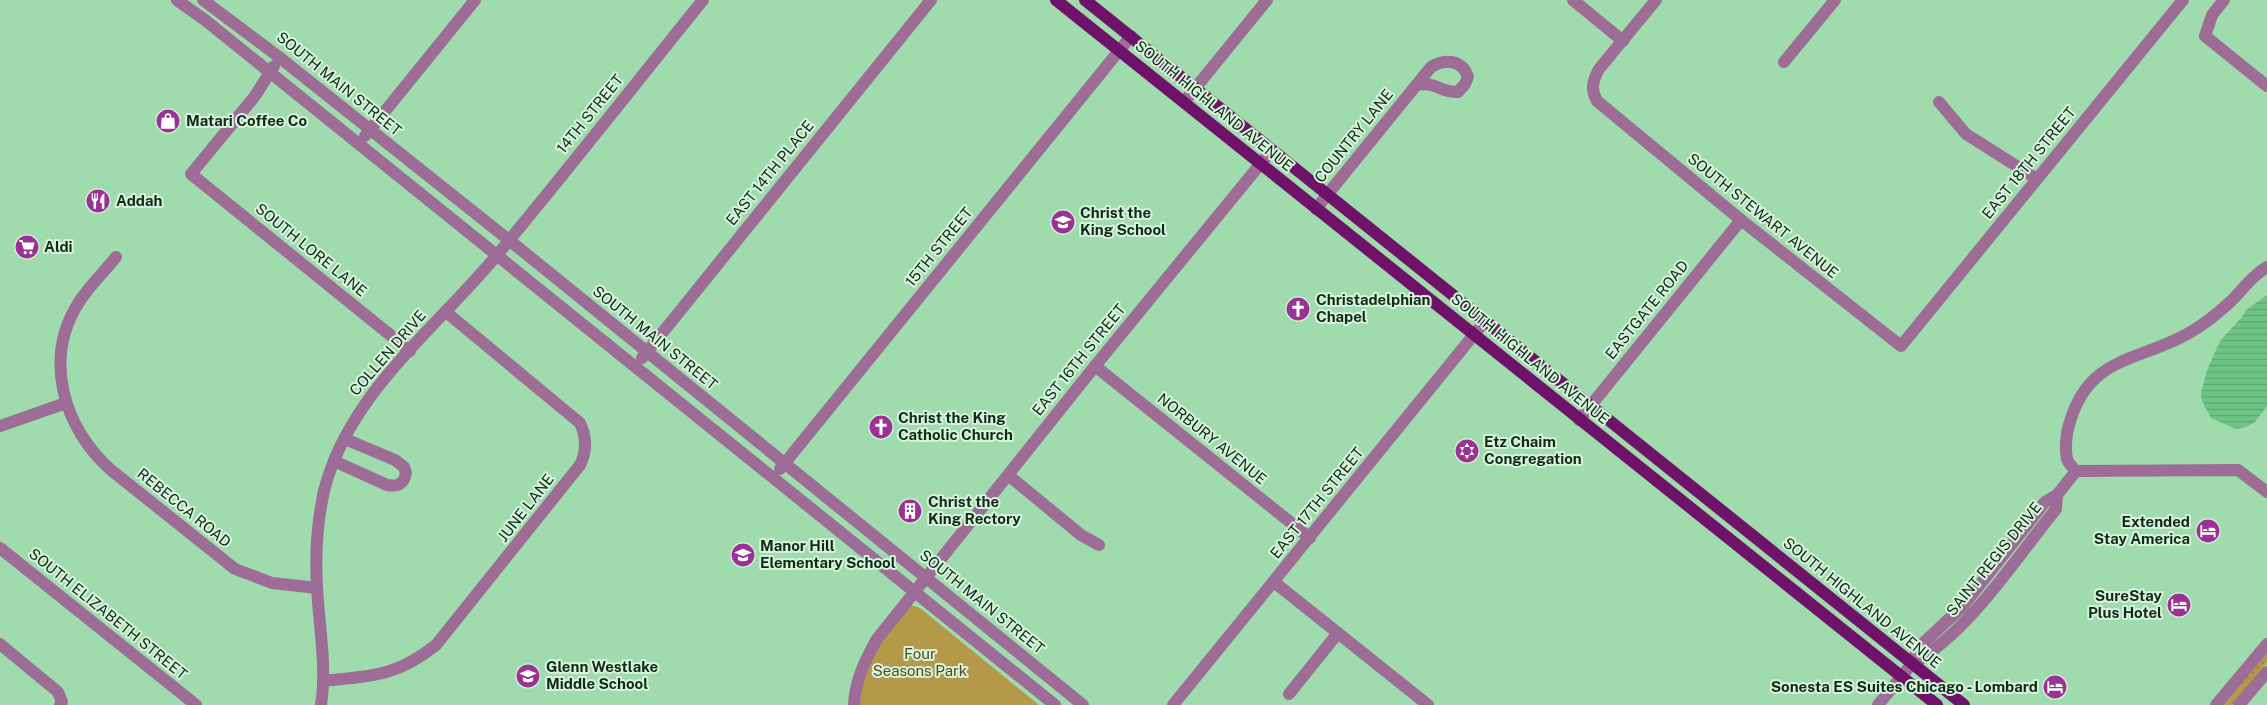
<svg xmlns="http://www.w3.org/2000/svg" width="2267" height="705" font-family="'Public Sans',sans-serif">
  <style>
    .grass { fill: url(#grass-dots) }
    .park { fill: #b49949 }
    .water { fill: url(#water-rules) }
    .lines { fill: none; stroke-linecap: round; stroke-linejoin: round }
    .minor { stroke: #9d6d97; stroke-width: 12 }
    .major { stroke: #6f136a; stroke-width: 12 }
    .labels { text-anchor: middle; stroke-width: 4; stroke-linejoin: round; paint-order: stroke }
    .street-label { font-size: 15px; fill: #112917; stroke: #d6f4db }
    .poi-label { font-size: 15px; font-weight: bold; fill: #112917; stroke: #d6f4db; text-anchor: start }
    .park-label { font-size: 15px; fill: #57491f; stroke: #d6f4db }
  </style>
  <defs>
    <pattern id="grass-dots" width="8" height="8" patternUnits="userSpaceOnUse" patternTransform="scale(1.25)"><rect width="8" height="8" fill="#b49949"/><path d="M2 2h.1M6 6h.1" fill="none" stroke="#917d3c" stroke-width="1.8" stroke-linecap="round"/></pattern>
    <pattern id="water-rules" width="6" height="5" patternUnits="userSpaceOnUse" patternTransform="scale(1.25)"><rect width="6" height="5" fill="#6dc484"/><path d="M0 2.5h6" fill="none" stroke="#5da871"/></pattern>
  </defs>
  <rect width="100%" height="100%" fill="#9fdbac"/>
  <polygon class="grass" points="2267,653 2267,663 2232,705 2224,705"/>
  <path class="park" d="M911,605L920,608L1039,705H859C865,657 882,641 911,605Z"/>
  <polygon class="water" points="2267,295 2267,406 2255,422 2246,427 2236,429 2211,418 2202,401 2201,393 2207,370 2220,341 2242,317 2246,310"/>
  <g class="lines">
    <g class="minor">
      <polyline points="177,0 205,20 1055,705"/>
      <polyline points="203,0 279,57 509,240 1083,705"/>
      <polyline points="1573,0 1623,41"/>
      <path d="M1656,0L1599,69C1593,80 1590,89 1597,101L1741,220L1901,346L2183,0"/>
      <polyline points="2224,0 2212,15 2205,36 2267,86"/>
      <polyline points="1784,62 1835,0"/>
      <polyline points="274,66 255,96 191,174 410,351"/>
      <polyline points="1184,102 1267,0"/>
      <polyline points="1939,102 1966,134 2037,179"/>
      <polyline points="365,136 475,0"/>
      <path d="M1316,209L1327,195L1431,67C1445,59 1462,59 1468,77L1465,84L1458,92C1442,93 1434,81 1417,85"/>
      <path d="M116,257C104,272 89,286 79,302C43,358 63,428 111,470L235,569L272,583L317,588"/>
      <polyline points="642,358 931,0"/>
      <polyline points="1095,366 1310,538"/>
      <polyline points="1579,420 1741,220"/>
      <polyline points="0,426 66,403"/>
      <path d="M334,461L387,485C398,487 404,484 406,473L404,467L395,460L345,439"/>
      <polyline points="780,469 1131,36"/>
      <path d="M2076,471C2073,468 2068,463 2067,459C2065,449 2066,434 2069,425C2088,355 2139,362 2189,333C2203,325 2217,314 2229,303C2242,291 2251,276 2267,267"/>
      <polyline points="1008,475 1081,535 1099,545"/>
      <polyline points="0,548 196,705"/>
      <polyline points="1274,582 1428,705"/>
      <polyline points="0,644 58,692 62,702 60,705"/>
      <path d="M1911,665C1971,630 2013,562 2056,509L2057,495"/>
      <path d="M323,681C371,676 396,677 436,645L580,465C587,451 587,438 580,423L446,312"/>
      <polyline points="1289,694 1338,633"/>
      <path d="M321,705C327,666 319,627 317,587C315,555 317,523 324,491C349,391 440,326 502,249C570,167 636,83 703,0"/>
      <path d="M854,705C855,681 865,660 877,639L1095,366L1271,151"/>
      <polyline points="1173,705 1485,321"/>
      <polyline points="1878,705 1911,665 1919,647 1963,606 2045,502 2057,495 2076,471 2238,470 2267,492"/>
      <polyline points="2216,705 2267,644"/>
      <polyline points="2239,705 2267,672"/>
    </g>
    <g class="major">
      <polyline points="1056,0 1937,705"/>
      <polyline points="1085,0 1964,705"/>
    </g>
  </g>
  <defs>
    <symbol id="shop-disc" viewBox="-11 -11 22 22"><circle r="9.5" fill="#9b3194" stroke="#d6f4db"/><path d="M-5-2.5h2.3a2.7 3.5 0 0 1 5.4 0H5L5.5 6h-11ZM-1.5-2.5h3a1.5 2.3 0 0 0-3 0Z" fill="#fff"/></symbol>
    <symbol id="restaurant-disc" viewBox="-11 -11 22 22"><circle r="9.5" fill="#9b3194" stroke="#d6f4db"/><path d="M-5-6h1v4h1v-4h1v4h1v-4h1v5L-1.5 .5V6h-2V.5L-5-1ZM5-6V6H3V1.5H1.5Q1.5-4 5-6Z" fill="#fff"/></symbol>
    <symbol id="school-disc" viewBox="-11 -11 22 22"><circle r="9.5" fill="#9b3194" stroke="#d6f4db"/><path d="M0-5L7-2L0 1L-7-2ZM-4 1L0 2.5L4 1V4Q0 6-4 4Z" fill="#fff"/></symbol>
    <symbol id="supermarket-disc" viewBox="-11 -11 22 22"><circle r="9.5" fill="#9b3194" stroke="#d6f4db"/><path d="M-6-5.5h2.5l.6 2H6L4.5 2H-2.5L-4.4-4H-6ZM-1.5 3.2a1.3 1.3 0 1 0 .1 0ZM3 3.2a1.3 1.3 0 1 0 .1 0Z" fill="#fff"/></symbol>
    <symbol id="church-disc" viewBox="-11 -11 22 22"><circle r="9.5" fill="#9b3194" stroke="#d6f4db"/><path d="M-1.2-6h2.4v3.5h3.3v2.4h-3.3V6h-2.4V-.1h-3.3v-2.4h3.3Z" fill="#fff"/></symbol>
    <symbol id="synagogue-disc" viewBox="-11 -11 22 22"><circle r="9.5" fill="#9b3194" stroke="#d6f4db"/><path d="M0-6.5L5.6 3.2H-5.6ZM0 6.5L5.6-3.2H-5.6Z" fill="#fff"/></symbol>
    <symbol id="building-disc" viewBox="-11 -11 22 22"><circle r="9.5" fill="#9b3194" stroke="#d6f4db"/><path d="M-4-6H4V6H1V3H-1V6H-4ZM-2.5-4.3h1.7v1.8h-1.7ZM.8-4.3h1.7v1.8H.8ZM-2.5-1h1.7V.8h-1.7ZM.8-1h1.7V.8H.8Z" fill="#fff"/></symbol>
    <symbol id="hotel-disc" viewBox="-11 -11 22 22"><circle r="9.5" fill="#9b3194" stroke="#d6f4db"/><path d="M-6-4.5h1.5V1H6V5H4.5V3h-9V5H-6ZM-4 0a1.8 1.8 0 1 1 3.6 0ZM.5 0V-2.5h3Q6-2.5 6 0Z" fill="#fff"/></symbol>
  </defs>
  <g fill-rule="evenodd">
    <use href="#shop-disc" x="154" y="107" width="28" height="28"/>
    <use href="#restaurant-disc" x="84" y="187" width="28" height="28"/>
    <use href="#school-disc" x="1049" y="208" width="28" height="28"/>
    <use href="#supermarket-disc" x="13" y="233" width="28" height="28"/>
    <use href="#church-disc" x="1284" y="295" width="28" height="28"/>
    <use href="#church-disc" x="867" y="413" width="28" height="28"/>
    <use href="#synagogue-disc" x="1453" y="437" width="28" height="28"/>
    <use href="#building-disc" x="896" y="497" width="28" height="28"/>
    <use href="#hotel-disc" x="2194" y="517" width="28" height="28"/>
    <use href="#school-disc" x="729" y="541" width="28" height="28"/>
    <use href="#hotel-disc" x="2165" y="591" width="28" height="28"/>
    <use href="#school-disc" x="514" y="662" width="28" height="28"/>
    <use href="#hotel-disc" x="2041" y="673" width="28" height="28"/>
  </g>
  <g class="labels">
    <g class="street-label">
      <text transform="translate(339 84) rotate(39)" y="5">SOUTH MAIN STREET</text>
      <text transform="translate(1214 106) rotate(39)" y="5">SOUTH HIGHLAND AVENUE</text>
      <text transform="translate(590 114) rotate(-51)" y="5">14TH STREET</text>
      <text transform="translate(1354 136) rotate(-51)" y="5">COUNTRY LANE</text>
      <text transform="translate(2029 163) rotate(-51)" y="5">EAST 18TH STREET</text>
      <text transform="translate(770 173) rotate(-51)" y="5">EAST 14TH PLACE</text>
      <text transform="translate(1763 216) rotate(39)" y="5">SOUTH STEWART AVENUE</text>
      <text transform="translate(939 247) rotate(-51)" y="5">15TH STREET</text>
      <text transform="translate(311 250) rotate(39)" y="5">SOUTH LORE LANE</text>
      <text transform="translate(1647 310) rotate(-51)" y="5">EASTGATE ROAD</text>
      <text transform="translate(655 338) rotate(39)" y="5">SOUTH MAIN STREET</text>
      <text transform="translate(388 353) rotate(-49)" y="5">COLLEN DRIVE</text>
      <text transform="translate(1530 359) rotate(39)" y="5">SOUTH HIGHLAND AVENUE</text>
      <text transform="translate(1079 360) rotate(-51)" y="5">EAST 16TH STREET</text>
      <text transform="translate(1212 439) rotate(39)" y="5">NORBURY AVENUE</text>
      <text transform="translate(1317 503) rotate(-51)" y="5">EAST 17TH STREET</text>
      <text transform="translate(184 508) rotate(39)" y="5">REBECCA ROAD</text>
      <text transform="translate(526 508) rotate(-52)" y="5">JUNE LANE</text>
      <text transform="translate(1994 559) rotate(-51)" y="5">SAINT REGIS DRIVE</text>
      <text transform="translate(982 602) rotate(39)" y="5">SOUTH MAIN STREET</text>
      <text transform="translate(1862 603) rotate(39)" y="5">SOUTH HIGHLAND AVENUE</text>
      <text transform="translate(108 614) rotate(39)" y="5">SOUTH ELIZABETH STREET</text>
    </g>
    <g class="poi-label">
      <text x="186" y="126">Matari Coffee Co</text>
      <text x="116" y="206">Addah</text>
      <text x="1080" y="218">Christ the<tspan x="1080" dy="17">King School</tspan></text>
      <text x="44" y="252">Aldi</text>
      <text x="1316" y="305">Christadelphian<tspan x="1316" dy="17">Chapel</tspan></text>
      <text x="898" y="423">Christ the King<tspan x="898" dy="17">Catholic Church</tspan></text>
      <text x="1484" y="447">Etz Chaim<tspan x="1484" dy="17">Congregation</tspan></text>
      <text x="928" y="507">Christ the<tspan x="928" dy="17">King Rectory</tspan></text>
      <text x="2190" y="527" text-anchor="end">Extended<tspan x="2190" dy="17">Stay America</tspan></text>
      <text x="760" y="551">Manor Hill<tspan x="760" dy="17">Elementary School</tspan></text>
      <text x="2162" y="601" text-anchor="end">SureStay<tspan x="2162" dy="17">Plus Hotel</tspan></text>
      <text x="546" y="672">Glenn Westlake<tspan x="546" dy="17">Middle School</tspan></text>
      <text x="2038" y="692" text-anchor="end">Sonesta ES Suites Chicago - Lombard</text>
    </g>
    <g class="park-label">
      <text x="920" y="659">Four<tspan x="920" dy="17">Seasons Park</tspan></text>
    </g>
  </g>
</svg>
